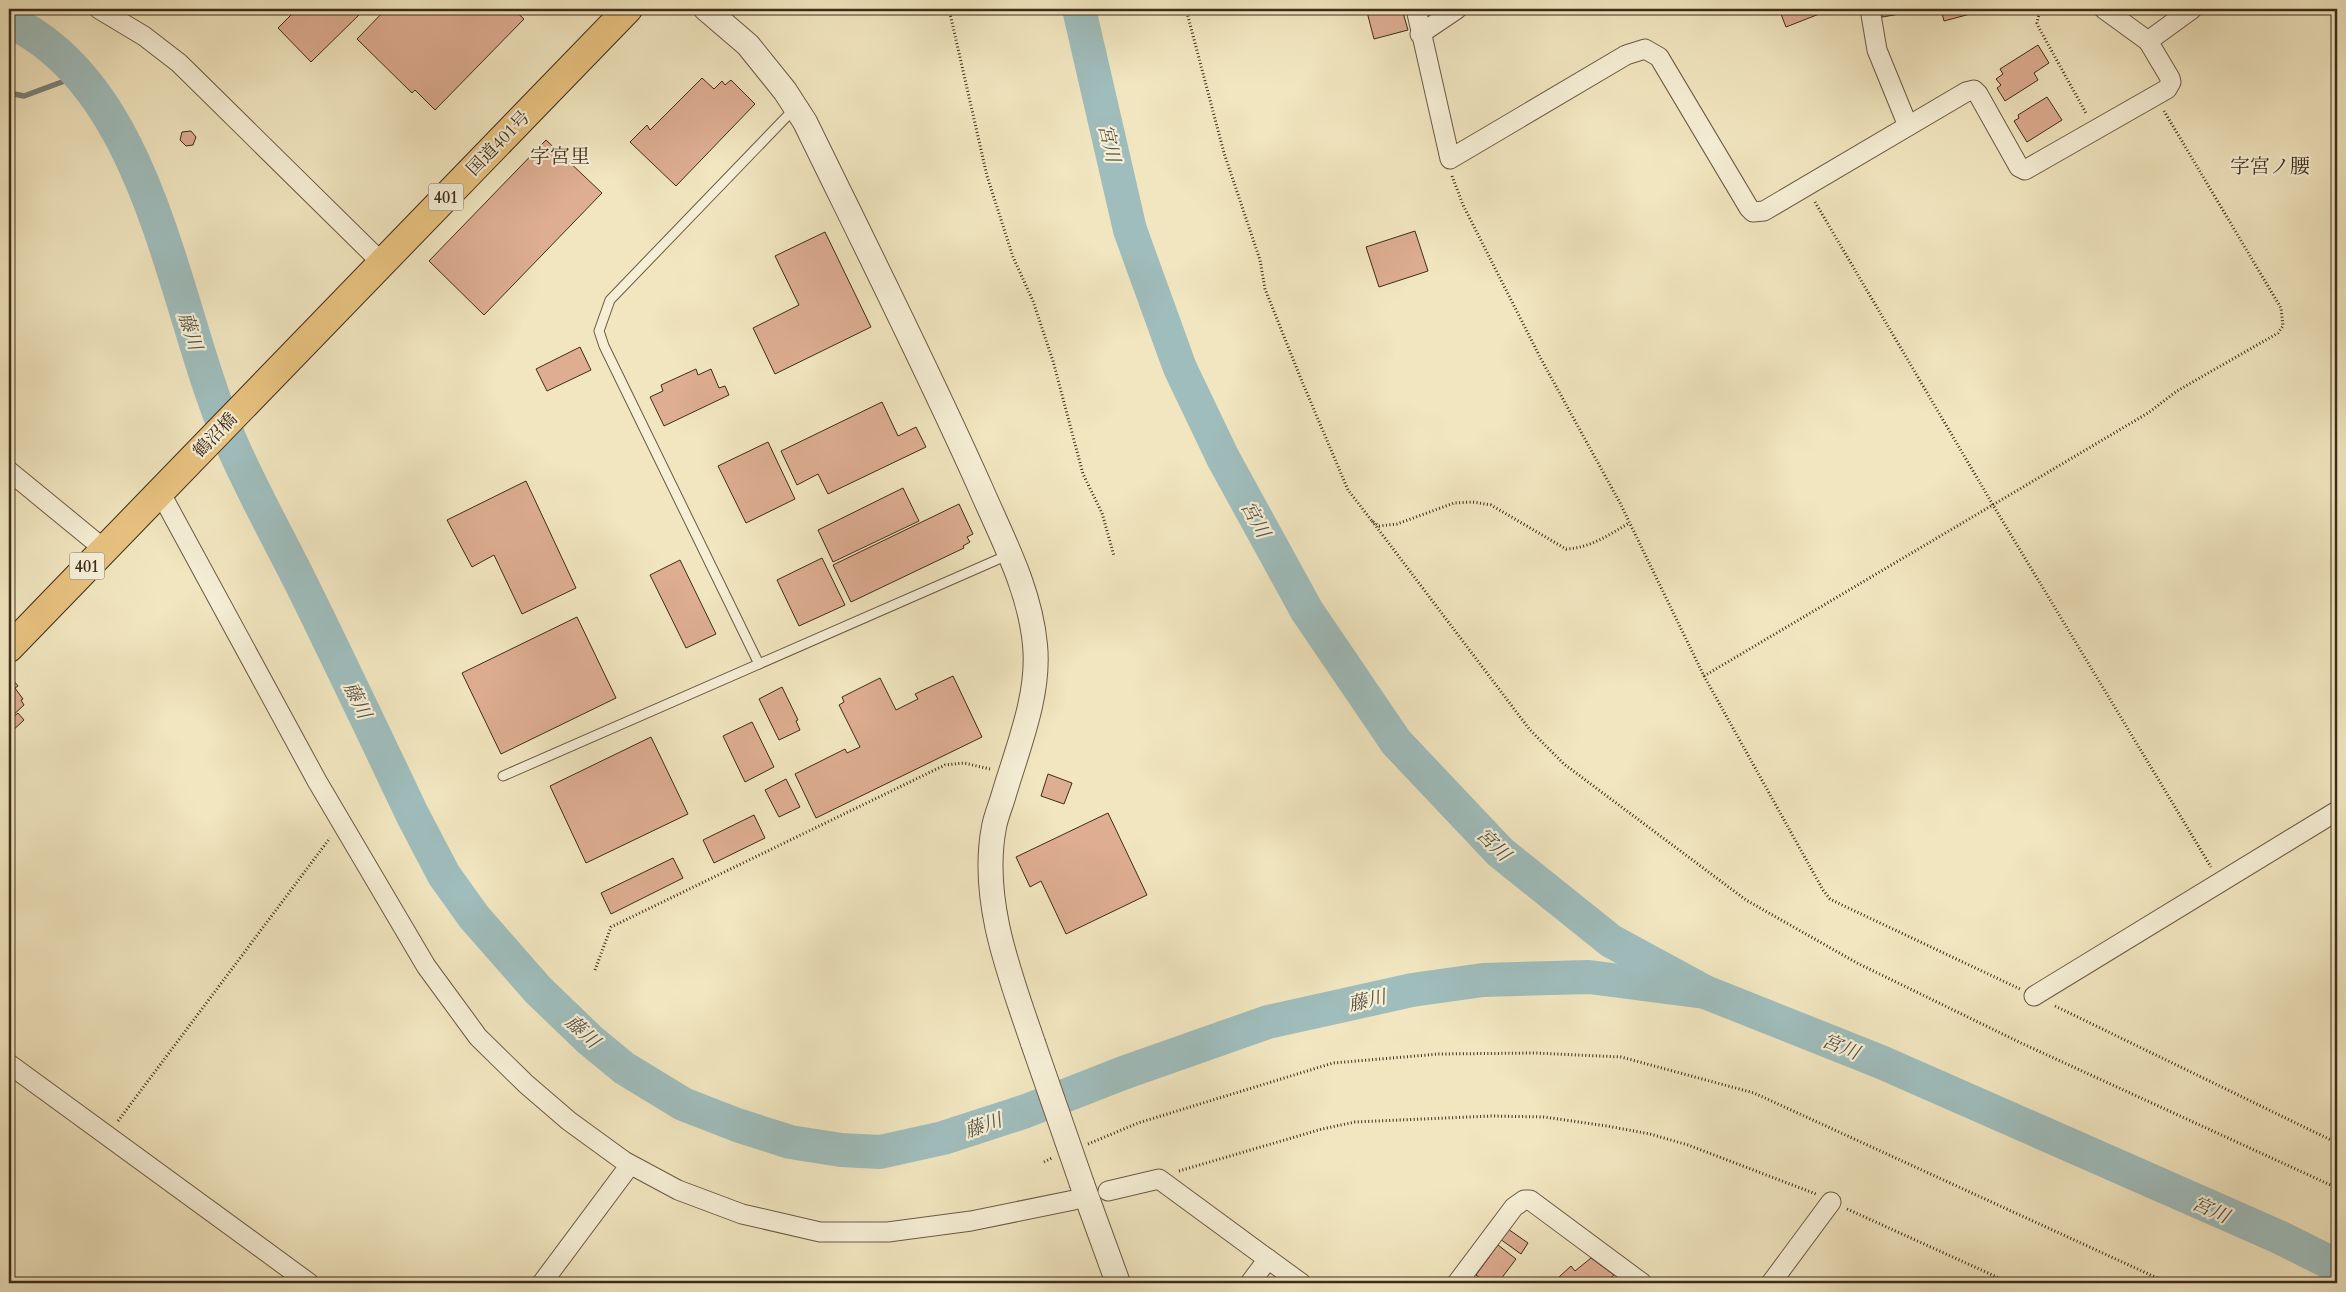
<svg xmlns="http://www.w3.org/2000/svg" width="2346" height="1292" font-family="Cardo,'Noto Serif JP',serif">
  <style>
    .lines { fill: none; stroke-linecap: round; stroke-linejoin: round }
    .stream { stroke: #78837b; stroke-width: 5.5 }
    .river { stroke: #9fbdbc; stroke-width: 34 }
    .building { fill: #dead92; stroke: #3e2c19 }
    .service-casing { stroke: #6b5a43; stroke-width: 11 }
    .minor-casing { stroke: #6b5a43; stroke-width: 21 }
    .tertiary-casing { stroke: #6b5a43; stroke-width: 26 }
    .trunk-casing { stroke: #3e2c19; stroke-width: 30 }
    .path { stroke: #3e2c19; stroke-width: 3; stroke-dasharray: 1 2.5; stroke-linecap: butt }
    .service { stroke: #f6efd6; stroke-width: 9 }
    .minor { stroke: #f6efd6; stroke-width: 19 }
    .tertiary { stroke: #f6efd6; stroke-width: 24 }
    .trunk { stroke: #e8c380; stroke-width: 28 }
    .tertiary-bridge-casing { stroke: #6b5a43; stroke-width: 26; stroke-linecap: butt }
    .tertiary-bridge { stroke: #f6efd6; stroke-width: 24 }
    .labels { text-anchor: middle; stroke-width: 4.5; stroke-linejoin: round; paint-order: stroke }
    .shield { fill: #f6efd6; stroke: #756652; stroke-width: 1 }
    .shield-label { font-size: 16px; font-weight: bold; fill: #3e2c19 }
    .street-label { font-size: 18px; fill: #3e2c19; stroke: #f6efd6 }
    .water-label { font-size: 19px; font-style: italic; fill: #565042; stroke: #f6efd6 }
    .quarter-label { font-size: 20px; fill: #3e2c19; stroke: #f6efd6 }
  </style>
  <rect width="100%" height="100%" fill="#f1e6c0"/>
  <filter id="stains"><feTurbulence type="fractalNoise" baseFrequency=".004" numOctaves="4"/><feColorMatrix values="0 0 0 0 .2 0 0 0 0 .09 0 0 0 0 .02 0 0 0 .5 -.17"/></filter>
  <radialGradient id="worn" r=".72"><stop offset=".6" stop-color="#630" stop-opacity="0"/><stop offset="1" stop-color="#630" stop-opacity=".3"/></radialGradient>
  <g class="lines">
    <polyline class="stream" points="9,93 24,96 78,76"/>
    <g class="river">
      <polyline points="1079,9 1130,230 1180,368 1223,458 1307,611 1396,742 1500,852 1611,941 1705,992 1881,1062 2279,1237 2337,1266"/>
      <path d="M9,21C152,87 173,310 230,440C251,489 277,535 301,583C339,660 376,738 413,816L444,875L474,917L538,990L590,1040L624,1068L683,1104L737,1125L790,1142L841,1150L880,1152L943,1138L1026,1111L1123,1073L1268,1022L1412,990L1483,980L1589,977L1705,992"/>
    </g>
  </g>
  <g class="building">
    <polygon points="297,9 357,9 361,13 311,62 278,28"/>
    <polygon points="386,9 513,9 524,19 435,110 415,90 412,93 357,39"/>
    <polygon points="1378,9 1402,9 1408,30 1374,39 1367,12"/>
    <polygon points="1779,9 1832,9 1786,27"/>
    <polygon points="1881,9 1924,9 1924,10 1882,17"/>
    <polygon points="1941,9 1968,9 1970,14 1944,21"/>
    <polygon points="1988,9 2004,9 1990,14"/>
    <polygon points="2038,45 2049,63 2034,73 2038,80 2005,101 1997,88 2001,85 1996,79 2003,74 2000,69"/>
    <polygon points="702,78 714,89 722,81 725,85 731,80 755,104 676,186 630,142 647,125 650,130"/>
    <polygon points="2047,97 2062,120 2027,142 2014,121 2019,118 2018,115"/>
    <polygon points="191,131 196,137 193,145 186,146 180,140 182,132"/>
    <polygon points="546,140 602,193 484,315 429,261"/>
    <polygon points="1415,231 1428,271 1379,287 1366,247"/>
    <polygon points="825,232 871,327 775,374 753,328 799,305 775,256"/>
    <polygon points="580,347 591,370 547,391 536,369"/>
    <polygon points="696,369 698,375 711,369 719,388 725,386 729,395 664,426 650,397 663,391 661,385"/>
    <polygon points="882,402 898,436 916,427 926,447 828,494 818,474 797,485 781,451"/>
    <polygon points="768,442 795,499 746,523 718,466"/>
    <polygon points="526,481 576,588 522,614 494,555 472,567 447,520"/>
    <polygon points="903,488 919,521 833,562 818,530"/>
    <polygon points="959,504 973,534 967,537 970,542 963,546 964,548 851,602 833,565"/>
    <polygon points="822,558 845,605 799,626 777,580"/>
    <polygon points="680,560 716,634 686,648 650,575"/>
    <polygon points="577,617 616,698 501,754 462,673"/>
    <polygon points="9,675 18,686 15,688 23,699 21,700 24,705 9,719"/>
    <polygon points="953,676 982,737 816,818 795,774 845,749 847,753 860,747 839,705 844,702 842,697 880,678 896,710 918,699 915,694"/>
    <polygon points="782,687 798,720 796,721 800,730 779,740 759,699"/>
    <polygon points="18,713 24,720 9,734 9,721"/>
    <polygon points="752,722 774,767 745,782 723,736"/>
    <polygon points="651,737 688,814 586,863 550,786"/>
    <polygon points="1048,774 1072,783 1064,804 1041,796"/>
    <polygon points="786,779 800,807 779,817 765,790"/>
    <polygon points="1108,813 1147,895 1066,934 1041,881 1030,887 1016,857"/>
    <polygon points="754,815 765,838 714,863 703,840"/>
    <polygon points="673,858 683,878 611,914 601,893"/>
    <polygon points="1508,1229 1528,1243 1521,1254 1500,1239"/>
    <polygon points="1498,1245 1516,1259 1498,1283 1487,1283 1476,1275"/>
    <polygon points="1591,1258 1614,1275 1605,1283 1559,1283 1562,1280 1559,1277 1571,1266 1575,1271"/>
  </g>
  <g class="lines">
    <defs>
      <g id="service">
        <polyline points="759,664 604,346 599,331 610,300 795,108"/>
        <polyline points="503,776 1008,555"/>
      </g>
      <g id="minor">
        <polyline points="99,9 144,36 179,63 382,263"/>
        <polyline points="1416,9 1450,159 1626,55 1645,49 1659,57 1749,208 1753,212 1764,211 1966,92 1974,90 1978,94 2019,167 2025,170 2167,89 2171,82 2170,78 2148,41"/>
        <polyline points="1870,9 1877,50 1908,126"/>
        <polyline points="2104,9 2148,41 2192,9"/>
        <polyline points="1420,34 1457,9"/>
        <polyline points="9,471 104,549"/>
        <polyline points="160,492 317,781 426,966 478,1037 526,1084 569,1121 624,1161 678,1190 742,1214 820,1232 888,1232 971,1221 1074,1200"/>
        <polyline points="2034,996 2337,811"/>
        <polyline points="9,1064 309,1283"/>
        <polyline points="1108,1191 1159,1179 1268,1259 1250,1283"/>
        <polyline points="1268,1259 1301,1283"/>
        <polyline points="542,1283 630,1165"/>
        <polyline points="1457,1283 1514,1207 1524,1200 1530,1200 1642,1283"/>
        <polyline points="1771,1283 1831,1202"/>
      </g>
      <g id="tertiary">
        <path d="M706,9L748,45L785,91L805,122C864,243 925,364 980,487C1002,538 1030,589 1035,645C1040,694 1018,747 1004,794C1001,805 996,816 994,827C980,900 1010,975 1033,1043"/>
        <polyline points="1082,1184 1118,1283"/>
      </g>
      <polyline id="trunk" points="9,648 628,9"/>
    </defs>
    <use href="#service" class="service-casing"/>
    <use href="#minor" class="minor-casing"/>
    <use href="#tertiary" class="tertiary-casing"/>
    <use href="#trunk" class="trunk-casing"/>
    <g class="path">
      <polyline points="949,9 987,176 1013,257 1033,301 1053,361 1083,474 1102,513 1114,556"/>
      <path d="M1186,9L1224,153L1260,260L1265,289L1301,379L1348,490L1372,521L1379,526L1397,524L1454,503L1473,502L1491,505L1566,549C1590,548 1609,535 1629,523"/>
      <polyline points="2040,9 2037,23 2039,28 2087,115"/>
      <polyline points="1452,176 1463,205 1541,359 1620,503 1704,676 1823,890 1830,899 1842,905 2020,989"/>
      <polyline points="1815,202 1993,505 2211,867"/>
      <polyline points="1372,521 1530,730 1564,764 1746,900 1857,963 2021,1043 2337,1188"/>
      <polyline points="1704,676 2148,413 2177,391 2278,333 2283,326 2281,308 2164,111"/>
      <polyline points="595,970 611,927 945,765 964,763 990,769"/>
      <polyline points="2055,1006 2337,1143"/>
      <polyline points="118,1121 330,838"/>
      <polyline points="1088,1144 1138,1123 1333,1063 1439,1054 1535,1053 1621,1057 1754,1093 2168,1283"/>
      <polyline points="1044,1162 1052,1158"/>
      <polyline points="1179,1171 1322,1129 1355,1122 1491,1116 1544,1117 1607,1126 1650,1134 1688,1145 1816,1194"/>
      <polyline points="1847,1209 2010,1283"/>
    </g>
    <use href="#service" class="service"/>
    <use href="#minor" class="minor"/>
    <use href="#tertiary" class="tertiary"/>
    <use href="#trunk" class="trunk"/>
    <defs>
      <polyline id="tertiary-bridge" points="1033,1043 1082,1184"/>
    </defs>
    <use href="#tertiary-bridge" class="tertiary-bridge-casing"/>
    <use href="#tertiary-bridge" class="tertiary-bridge"/>
  </g>
  <g class="labels">
    <g class="shield">
      <rect x="428.5" y="183.5" width="35" height="27" rx="4"/>
      <rect x="69.5" y="552.5" width="35" height="27" rx="4"/>
    </g>
    <g class="shield-label">
      <text x="446" y="203">401</text>
      <text x="87" y="572">401</text>
    </g>
    <g class="street-label">
      <text transform="translate(498 143) rotate(-46)" y="6">国道401号</text>
      <text transform="translate(215 435) rotate(-46)" y="6">鶴沼橋</text>
    </g>
    <g class="water-label">
      <text transform="translate(1110 143) rotate(77)" y="7">宮川</text>
      <text transform="translate(191 331) rotate(72)" y="7">藤川</text>
      <text transform="translate(1256 519) rotate(61)" y="7">宮川</text>
      <text transform="translate(358 700) rotate(64)" y="7">藤川</text>
      <text transform="translate(1494 844) rotate(44)" y="7">宮川</text>
      <text transform="translate(1367 1000) rotate(-13)" y="7">藤川</text>
      <text transform="translate(583 1031) rotate(42)" y="7">藤川</text>
      <text transform="translate(1841 1046) rotate(22)" y="7">宮川</text>
      <text transform="translate(983 1125) rotate(-19)" y="7">藤川</text>
      <text transform="translate(2211 1209) rotate(24)" y="7">宮川</text>
    </g>
    <g class="quarter-label">
      <text x="560" y="163">字宮里</text>
      <text x="2270" y="173">字宮ノ腰</text>
    </g>
  </g>
  <rect width="2346" height="1292" fill="none" stroke="#f1e6c0" stroke-width="30"/>
  <rect x="10" y="10" width="2326" height="1272" fill="none" stroke="#3e2c19" stroke-width="2.5"/>
  <rect x="15" y="15" width="2316" height="1262" fill="none" stroke="#3e2c19"/>
  <rect width="100%" height="100%" filter="url(#stains)"/>
  <rect width="100%" height="100%" fill="url(#worn)"/>
</svg>
